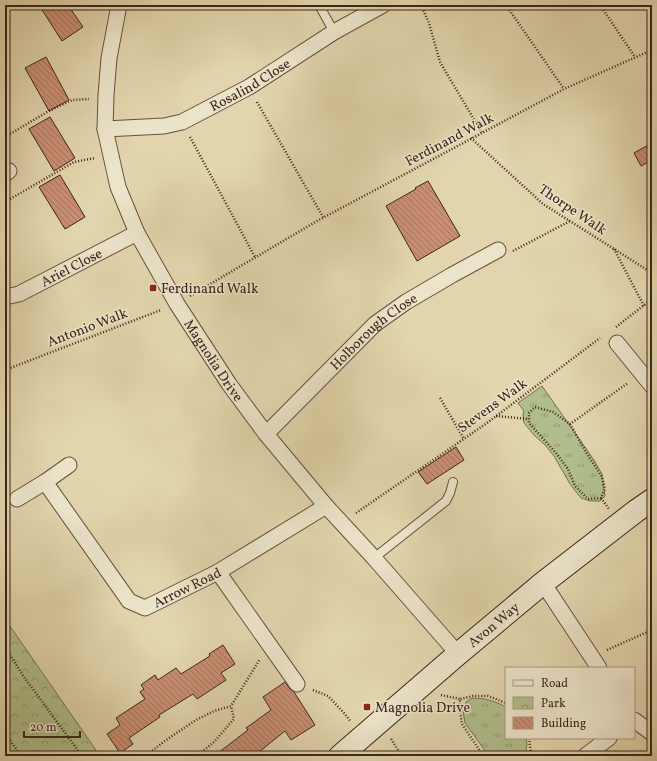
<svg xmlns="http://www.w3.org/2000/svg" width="657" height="761" font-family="Vollkorn,serif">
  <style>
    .grass { fill: url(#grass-tufts); stroke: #767252 }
    .park { fill: url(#park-crowns); stroke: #767252 }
    .building { fill: url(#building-back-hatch); stroke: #3c2519 }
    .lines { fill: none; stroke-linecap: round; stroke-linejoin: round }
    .lane-casing { stroke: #66513e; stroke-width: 10 }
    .street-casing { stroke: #66513e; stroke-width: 17 }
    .secondary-casing { stroke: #3c2519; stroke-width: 24 }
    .path { stroke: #3c2519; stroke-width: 2.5; stroke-dasharray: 1 2; stroke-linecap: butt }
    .lane { stroke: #ece4ca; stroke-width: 8 }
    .street { stroke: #ece4ca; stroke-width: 15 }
    .secondary { stroke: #ece4ca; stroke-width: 22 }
    .poi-dot { fill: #8f2418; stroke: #ece4ca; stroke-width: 1.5 }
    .labels { text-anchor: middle; stroke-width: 3; stroke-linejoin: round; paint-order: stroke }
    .street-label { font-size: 14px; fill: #3c2519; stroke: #ece4ca }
    .poi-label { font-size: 14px; fill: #3c2519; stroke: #ece4ca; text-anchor: start }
  </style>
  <defs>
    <pattern id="grass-tufts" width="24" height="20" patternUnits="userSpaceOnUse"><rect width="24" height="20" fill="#b1be8b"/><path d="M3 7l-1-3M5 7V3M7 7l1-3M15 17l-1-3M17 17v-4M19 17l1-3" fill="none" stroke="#919a71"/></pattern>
    <pattern id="park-crowns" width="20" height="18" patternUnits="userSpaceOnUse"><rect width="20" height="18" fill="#b1be8b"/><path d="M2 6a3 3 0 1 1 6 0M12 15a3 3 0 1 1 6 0" fill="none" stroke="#919a71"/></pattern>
    <pattern id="building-back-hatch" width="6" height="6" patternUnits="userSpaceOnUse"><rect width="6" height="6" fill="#cb8e72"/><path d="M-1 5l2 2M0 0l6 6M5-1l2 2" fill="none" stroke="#a6745d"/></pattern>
  </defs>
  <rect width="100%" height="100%" fill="#e2d5ad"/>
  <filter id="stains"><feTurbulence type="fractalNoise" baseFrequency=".005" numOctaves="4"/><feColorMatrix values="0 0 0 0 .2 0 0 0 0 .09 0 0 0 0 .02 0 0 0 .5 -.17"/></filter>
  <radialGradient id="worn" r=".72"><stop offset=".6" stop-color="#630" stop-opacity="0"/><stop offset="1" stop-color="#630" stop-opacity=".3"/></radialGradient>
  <g class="grass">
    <polygon points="542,386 594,460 602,474 605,496 600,501 590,501 581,498 570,484 554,456 545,445 534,435 524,423 523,415 524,411 518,403"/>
    <path d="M472,698C484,698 495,701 506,707V738H526L527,744L525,756H489L465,723L463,711L466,702Z"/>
  </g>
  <polygon class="park" points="5,619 100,756 5,756"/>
  <g class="building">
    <polygon points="39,5 68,5 83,27 62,41"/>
    <polygon points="46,57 69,100 49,111 25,68"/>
    <polygon points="50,117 75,158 54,171 29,129"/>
    <polygon points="652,143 652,160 641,166 634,153"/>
    <polygon points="60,175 85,217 65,229 39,187"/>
    <polygon points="428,181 460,236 417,261 386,206 416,189 415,188"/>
    <polygon points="456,447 464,460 427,484 418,472"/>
    <polygon points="223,645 235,664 221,673 226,680 197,699 193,694 159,715 160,717 129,738 133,744 120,753 107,734 120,725 116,718 145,699 140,692 144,689 141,685 155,675 158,680 176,668 181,674 210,656 209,654"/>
    <polygon points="285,682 290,689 294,692 315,725 291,740 285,731 254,756 214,756 248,730 246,728 271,710 263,697"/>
  </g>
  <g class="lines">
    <defs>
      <g id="lane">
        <polyline points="319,5 334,32"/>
        <polyline points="374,558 446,501 450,493 453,482"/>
      </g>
      <g id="street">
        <path id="s1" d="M119,5L109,58L106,95L105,129L118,187L137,233L177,304L229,384L266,434L326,506L374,558L458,654"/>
        <path id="s2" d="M105,129L164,126L182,122L249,87L334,32L383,5"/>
        <polyline points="5,174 9,171"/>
        <path id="s3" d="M5,297L19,294L137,233"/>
        <polyline points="617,343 652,386"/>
        <path id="s4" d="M266,434L375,324L406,302L452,275L498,250"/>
        <path id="s5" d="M45,482L129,601L145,608L218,572L326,506"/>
        <polyline points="17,499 45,482 69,465"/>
        <polyline points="218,572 297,684"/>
        <polyline points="543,583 599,668"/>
        <polyline points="634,720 652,733"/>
        <polyline points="585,756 609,738"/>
      </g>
      <g id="secondary">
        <path id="s6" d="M340,756L458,654L543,583L636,511L652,500"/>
      </g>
    </defs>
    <use href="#lane" class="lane-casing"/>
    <use href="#street" class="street-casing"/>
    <use href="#secondary" class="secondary-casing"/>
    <g class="path">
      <polyline points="421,5 429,23 440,62 482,133"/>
      <polyline points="506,5 564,89"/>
      <polyline points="600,5 635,57"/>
      <polyline points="257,102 323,217"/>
      <polyline points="5,137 47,112 72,100 89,99"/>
      <polyline points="190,137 255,257"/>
      <polyline points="471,138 543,204 652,273"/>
      <polyline points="5,202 74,162 95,158"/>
      <polyline points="614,249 644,306"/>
      <polyline points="513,251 570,221"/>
      <polyline points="190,296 317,221 482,133 564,89 652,50"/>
      <polyline points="616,327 652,299"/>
      <polyline points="5,370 161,310"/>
      <polyline points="440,398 464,439"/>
      <polyline points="496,416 529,419"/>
      <polyline points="570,424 586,452 602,477 605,489 601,498 588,499 575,486 568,469 556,453 529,423 529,413 535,407 553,412 570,424 628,383"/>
      <polyline points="601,498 609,509"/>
      <polyline points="356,513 487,423 600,338"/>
      <polyline points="5,647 24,677 82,756"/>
      <polyline points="607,650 652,630"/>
      <polyline points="313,690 328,696 344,713 351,722"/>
      <polyline points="441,695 460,699"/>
      <polyline points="5,733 21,756"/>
      <polyline points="529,738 531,754 530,756"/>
      <polyline points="391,739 402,756"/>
      <polyline points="145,756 169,738 196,720 214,711 231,706 260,659"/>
      <polyline points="197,756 214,742 234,719 231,706"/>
      <polyline points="486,756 480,751 462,724 460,711 460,699 473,696 488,696 506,703"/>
    </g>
    <use href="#lane" class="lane"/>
    <use href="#street" class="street"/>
    <use href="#secondary" class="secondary"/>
  </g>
  <g class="poi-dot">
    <rect x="149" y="284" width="8" height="8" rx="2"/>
    <rect x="363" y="703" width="8" height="8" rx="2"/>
  </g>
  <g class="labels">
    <g class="street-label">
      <text dy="5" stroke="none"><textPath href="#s2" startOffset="155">Rosalind Close</textPath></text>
      <text transform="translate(449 139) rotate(-28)" y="5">Ferdinand Walk</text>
      <text transform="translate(573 209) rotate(34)" y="5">Thorpe Walk</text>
      <text dy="5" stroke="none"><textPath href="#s3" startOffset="73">Ariel Close</textPath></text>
      <text transform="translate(87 327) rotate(-21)" y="5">Antonio Walk</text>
      <text dy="5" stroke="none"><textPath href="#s4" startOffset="149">Holborough Close</textPath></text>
      <text dy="5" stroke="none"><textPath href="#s1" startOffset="383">Magnolia Drive</textPath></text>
      <text transform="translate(492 405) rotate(-36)" y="5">Stevens Walk</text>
      <text dy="5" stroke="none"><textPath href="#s5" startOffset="210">Arrow Road</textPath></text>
      <text dy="5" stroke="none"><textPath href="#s6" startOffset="202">Avon Way</textPath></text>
    </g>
    <g class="poi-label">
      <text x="161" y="293">Ferdinand Walk</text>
      <text x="375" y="712">Magnolia Drive</text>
    </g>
  </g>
  <rect width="657" height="761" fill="none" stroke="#e2d5ad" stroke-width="20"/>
  <rect x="6" y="6" width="645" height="749" fill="none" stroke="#3c2519" stroke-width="2"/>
  <rect x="10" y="10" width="637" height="741" fill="none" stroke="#3c2519"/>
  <rect x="505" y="667" width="130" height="72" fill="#ece4ca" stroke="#a69883"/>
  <rect x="513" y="680" width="20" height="6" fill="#ece4ca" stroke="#a69883"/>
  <text x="541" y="687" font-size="12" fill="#3c2519">Road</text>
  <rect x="513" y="697" width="20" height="12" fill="url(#park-crowns)" stroke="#a69883"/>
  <text x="541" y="707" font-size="12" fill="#3c2519">Park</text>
  <rect x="513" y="717" width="20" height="12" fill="url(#building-back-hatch)" stroke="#a69883"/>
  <text x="541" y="727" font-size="12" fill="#3c2519">Building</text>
  <path d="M24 731v6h56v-6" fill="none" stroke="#3c2519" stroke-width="2"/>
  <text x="30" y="731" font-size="12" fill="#3c2519" stroke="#ece4ca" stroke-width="3" paint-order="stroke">20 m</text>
  <rect width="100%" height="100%" filter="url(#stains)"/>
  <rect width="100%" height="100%" fill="url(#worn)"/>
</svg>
